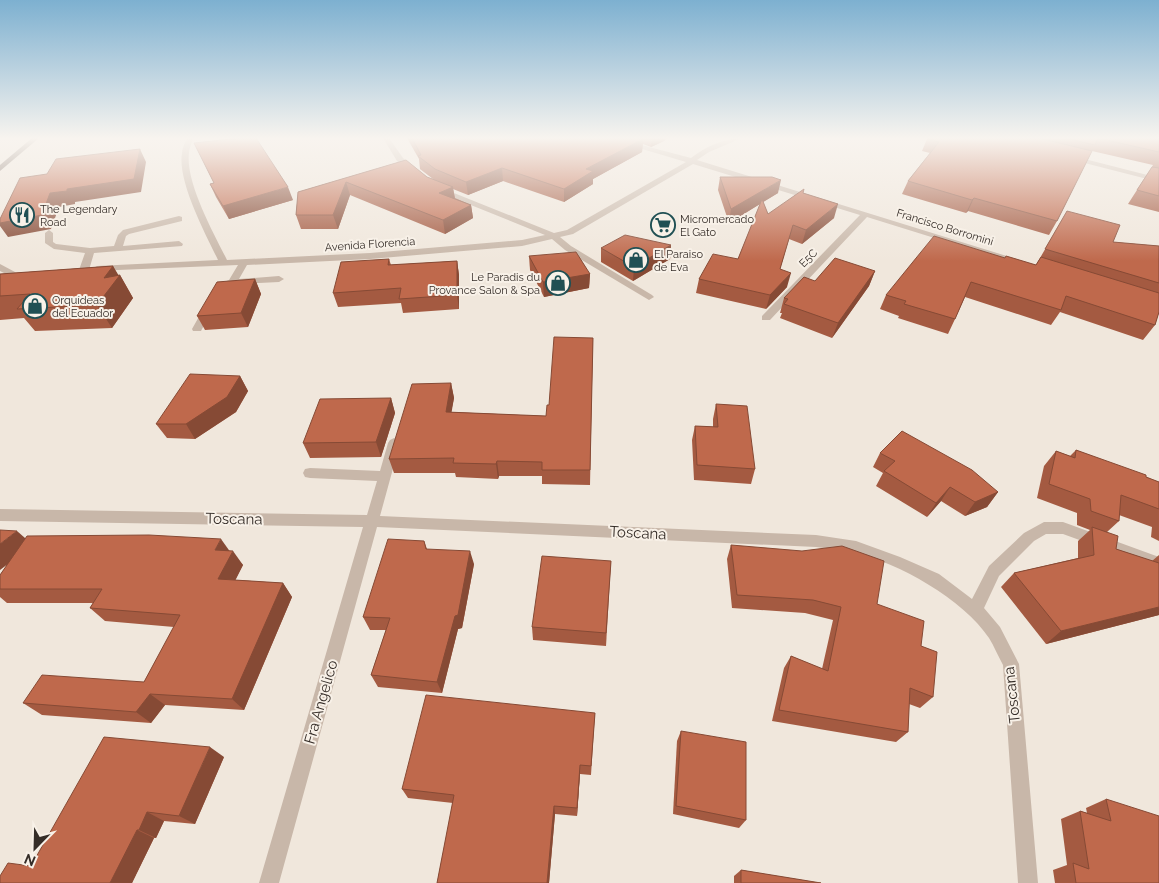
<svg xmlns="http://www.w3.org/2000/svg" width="1159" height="883" font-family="Raleway,sans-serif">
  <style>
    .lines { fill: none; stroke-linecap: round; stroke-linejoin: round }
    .minor { fill: #c8b7a9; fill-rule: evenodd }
    .major { fill: #76645a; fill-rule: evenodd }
    .wall { fill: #a45a41 }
    .shaded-wall { fill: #864a35 }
    .building { fill: #bf694c; stroke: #864a35 }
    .labels { text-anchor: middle; stroke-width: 4; stroke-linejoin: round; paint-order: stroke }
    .far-poi-label { font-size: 11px; fill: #352d28; stroke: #f8f1e8; text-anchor: start }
    .far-street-label { font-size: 11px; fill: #352d28; stroke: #f8f1e8 }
    .near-street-label { font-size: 15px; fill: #352d28; stroke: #f8f1e8 }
  </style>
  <rect width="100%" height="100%" fill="#f0e7dc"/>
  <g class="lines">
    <g class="minor">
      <path d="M187,138H193C192,143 189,148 189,153C185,182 214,234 227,260L370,253L522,240L545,235L436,191V187H439L554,233L567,230L686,162L605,138H615L691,158C705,147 724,138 742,138L709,152L697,160L1026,262L1024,264H1018L867,217L770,320H762V316L860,215L693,164L573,234L560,237L571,246L652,295L654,297L649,300L565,250L552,239L522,246L370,259L247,265L239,279L279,276L284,279L279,282L236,284L221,292L216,289L224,282L229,280L238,265L94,271L92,269L97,266L218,260C206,235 177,181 182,153C182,148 185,143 187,138Z"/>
      <polygon points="383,138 389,138 403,158 417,170 417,174 411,174 397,161"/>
      <polygon points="1069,155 1159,178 1159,182 1069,159"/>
      <polygon points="179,216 182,217 182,221 129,234 126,236 123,246 179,241 183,244 182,246 94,253 89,270 84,273 79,270 85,253 54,249 45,243 45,233 49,230 53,233 53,242 56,244 90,248 114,246 118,235 123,230"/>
      <polygon points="0,264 15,272 17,274 12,277 0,271"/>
      <polygon points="209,305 214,308 202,329 201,331 193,331 192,329 205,306"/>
      <path d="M394,438L398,440L400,443L380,516L816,535L856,541L900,557L939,574L972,599L989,566L1024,533L1044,522H1063L1159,557V569L1063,534H1046L1034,541L999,576L984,608L1000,627L1019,664L1038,883H1018L1003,665C998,656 994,646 989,638C964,600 898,562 854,553C842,550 829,549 816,547L377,527L279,883H259L363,527L0,521V509L367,515L377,481L310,478L305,477L303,473L305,469L310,468L380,471L388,443L390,440Z"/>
    </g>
    <polygon class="major" points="32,138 39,138 0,171 0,165"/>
  </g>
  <g class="wall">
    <polygon points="407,138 667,138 664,141 651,147 643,144 642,152 593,179 593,184 564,202 503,181 468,195 453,189 455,198 471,205 473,218 445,234 350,195 338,229 301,229 296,215 298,192 406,160 427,177 433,179 420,169 419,159"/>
    <polygon points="928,138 1159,138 1159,212 1128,204 1153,165 1092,151 1057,221 1049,235 968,211 966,213 902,194 908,181 930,153 922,151 927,139"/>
    <polygon points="194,143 293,200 229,219 216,197 210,184 214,183"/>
    <polygon points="720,177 778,193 763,202 768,214 803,193 834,218 802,244 789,239 780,269 787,287 766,309 696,293 699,279 738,259 760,204 729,223 718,190"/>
    <polygon points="1067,211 1113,242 1159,246 1159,312 1155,325 1143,340 1060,312 1051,325 965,297 955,319 948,334 898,318 899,316 880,309 886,295 1005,258 1036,265"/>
    <polygon points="671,245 670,259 633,281 601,262 601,248"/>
    <polygon points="529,256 590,274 589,288 544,297 530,270"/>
    <polygon points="389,259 391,265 457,261 459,275 459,309 403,313 401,303 338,307 333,293"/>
    <polygon points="113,266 118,276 120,275 133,298 112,328 35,331 24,318 0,320 0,274"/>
    <polygon points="875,271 869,286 832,338 780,318 782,313 780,313 784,298 815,281"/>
    <polygon points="255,279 261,294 248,327 205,330 197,316"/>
    <polygon points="593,338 590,485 542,484 542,476 499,476 498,479 456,477 455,473 394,473 389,459 451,383 454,398 451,412 546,416 549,405"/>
    <polygon points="240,376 248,391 236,412 195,439 167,438 156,424"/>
    <polygon points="391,398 395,413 381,457 310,458 303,443"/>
    <polygon points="716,404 755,469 751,484 694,480 692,440 695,426 713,427 713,419"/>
    <polygon points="1076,450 1159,482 1159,541 1151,537 1152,527 1119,515 1119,521 1107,532 1116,549 1152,561 1159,555 1159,615 1046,644 1001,587 1014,573 1078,558 1078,541 1090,530 1077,525 1077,513 1037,498 1044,466 1056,451 1070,456"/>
    <polygon points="880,453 998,492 987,507 965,516 941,501 927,517 876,486 883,473 873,467"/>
    <polygon points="26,538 230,551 243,565 235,580 283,583 292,597 244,710 165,705 151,723 42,715 23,703 144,682 174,627 105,621 90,608 93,603 7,603 0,597 0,575"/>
    <polygon points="424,541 427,549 474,564 462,628 458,629 442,693 378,687 371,675 386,630 370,630 363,617"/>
    <polygon points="731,545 877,604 921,646 933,697 920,708 909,704 908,732 896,742 772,721 784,668 791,656 822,669 833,620 805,613 732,608 727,559"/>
    <polygon points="611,561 606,646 533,640 532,627"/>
    <polygon points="595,713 591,775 580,774 577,816 555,814 549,883 437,883 453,803 408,798 402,789"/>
    <polygon points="681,731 746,820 739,828 673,814 677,741"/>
    <polygon points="224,757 195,824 164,821 156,838 154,838 132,883 0,883"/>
    <polygon points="1106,799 1159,883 1055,883 1053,870 1067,865 1061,819 1080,811 1087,813 1086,808"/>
    <polygon points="741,870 821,883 734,883 734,876"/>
  </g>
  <g class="shaded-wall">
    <polygon points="652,138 667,138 664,141 651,147"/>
    <polygon points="643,139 642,152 593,179 593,184 564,202 564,189 586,169"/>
    <polygon points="140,149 146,162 141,192 75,202 75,204 59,207 51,229 8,237 0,226 0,223 50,193 67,189"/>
    <polygon points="502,168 503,181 468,195 466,182"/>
    <polygon points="781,180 778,193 729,223 731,209"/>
    <polygon points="346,182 350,195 338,229 333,215"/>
    <polygon points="288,187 293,200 229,219 223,206"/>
    <polygon points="453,187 455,200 439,193"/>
    <polygon points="974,198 968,211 966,213 972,200"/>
    <polygon points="838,204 834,218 802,244 806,230"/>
    <polygon points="471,205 473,218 445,234 443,220"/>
    <polygon points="671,245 670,259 633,281 634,267"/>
    <polygon points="457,261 459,275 459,309 457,295"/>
    <polygon points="113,266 119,276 120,275 133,298 112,328 97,305 104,278"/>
    <polygon points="875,271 869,286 832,338 838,323"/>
    <polygon points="791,273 787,287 766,309 770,295"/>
    <polygon points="590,274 589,288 544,297 543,282"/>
    <polygon points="255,279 261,294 248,327 241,313"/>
    <polygon points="240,376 248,391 236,412 195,439 186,424"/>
    <polygon points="451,383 454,398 449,427 446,412"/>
    <polygon points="391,398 395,413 381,457 376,442"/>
    <polygon points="497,461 499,476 498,479 496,464"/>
    <polygon points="950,487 941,501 927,517 936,503"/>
    <polygon points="998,492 987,507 965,516 975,502"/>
    <polygon points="17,531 33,545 0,570 0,544"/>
    <polygon points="221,539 231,553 215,550"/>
    <polygon points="233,551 243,565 229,593 218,579"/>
    <polygon points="470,551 474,564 462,628 458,629 442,693 437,682"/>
    <polygon points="283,583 292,597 244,710 232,699"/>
    <polygon points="1159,607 1159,615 1046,644 1061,631"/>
    <polygon points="150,694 165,705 151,723 136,712"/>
    <polygon points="210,747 224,757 195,824 179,816"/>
    <polygon points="580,765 580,774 577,816 577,808"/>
    <polygon points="554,806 555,814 549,883 547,883"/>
    <polygon points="147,812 164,821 156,838 139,830"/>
    <polygon points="137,830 154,838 132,883 110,883"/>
  </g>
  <g class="building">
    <polygon points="240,138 256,138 288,187 223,206 210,184 214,183 194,143"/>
    <polygon points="412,138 638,138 643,139 586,169 593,171 564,189 502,168 466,182 435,169 418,156 421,155"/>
    <polygon points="928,138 1039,138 1092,151 1057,221 974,198 972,200 908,181 939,142 927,139"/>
    <polygon points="1065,138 1159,138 1159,152 1098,138 1095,145"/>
    <polygon points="140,149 134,179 67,189 67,191 50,193 42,215 0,223 0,219 20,178 47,174 56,159"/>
    <polygon points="406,160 427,177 453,187 439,193 471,205 443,220 346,182 333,215 296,215 298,192"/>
    <polygon points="1152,167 1159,168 1159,196 1137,190"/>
    <polygon points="720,177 772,177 781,180 731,209"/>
    <polygon points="804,189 803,193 838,204 806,230 793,225 780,269 791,273 770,295 699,279 713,254 738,259 762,199 768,214"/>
    <polygon points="1067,211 1120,225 1113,242 1159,246 1159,283 1045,249"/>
    <polygon points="625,235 671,245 634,267 601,248"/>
    <polygon points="934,236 1005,258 1006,256 1036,265 1041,257 1159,293 1159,312 1155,325 1066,296 1061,310 971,282 955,319 904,304 906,301 886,295"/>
    <polygon points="576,252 590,274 543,282 529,256"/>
    <polygon points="835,258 875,271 838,323 784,304 788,299 784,298 804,277 815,281"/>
    <polygon points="389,259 388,265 457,261 457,295 399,299 401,288 333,293 341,262"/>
    <polygon points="113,266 104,278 120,275 97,305 17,309 30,294 0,296 0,274"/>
    <polygon points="255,279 241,313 197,316 217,282"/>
    <polygon points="554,337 593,338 590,470 542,470 542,462 497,461 496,464 453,463 454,458 389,459 412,384 451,383 446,412 546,416 547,405 549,405"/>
    <polygon points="190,374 240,376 227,397 186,424 156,424"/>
    <polygon points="391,398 376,442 303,443 320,399"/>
    <polygon points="716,404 747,406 755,469 697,465 695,426 718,427"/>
    <polygon points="902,431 972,470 998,492 975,502 950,487 936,503 884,471 895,461 880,453"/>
    <polygon points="1076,450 1146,475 1146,477 1159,482 1159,509 1121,495 1119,521 1091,511 1090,499 1049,484 1056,451 1075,458"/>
    <polygon points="1092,527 1118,536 1116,549 1159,563 1159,607 1061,631 1014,573 1094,555"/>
    <polygon points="0,530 17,531 0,544"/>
    <polygon points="149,535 221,539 215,550 233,551 218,579 283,583 232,699 150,694 136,712 23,703 42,675 144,682 180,615 90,608 102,589 0,589 0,575 27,536"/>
    <polygon points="388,539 424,541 426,549 470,551 458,615 455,616 437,682 371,675 390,618 363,617"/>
    <polygon points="731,545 802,551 842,546 884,561 877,604 924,621 921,646 937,652 933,697 910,688 908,732 779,710 791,656 828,671 841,607 813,600 737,595"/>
    <polygon points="542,556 611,561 606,633 532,627"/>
    <polygon points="426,695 595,713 591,766 580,765 577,808 554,806 547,883 437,883 454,795 402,789"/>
    <polygon points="681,731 746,742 746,820 676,806"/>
    <polygon points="104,737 210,747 179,816 147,812 139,830 137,830 110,883 0,883 0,876 8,863 31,866"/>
    <polygon points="1106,799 1159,816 1159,883 1076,883 1073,863 1089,869 1080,811 1111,821"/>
    <polygon points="741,870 821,883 741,883"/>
  </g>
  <linearGradient id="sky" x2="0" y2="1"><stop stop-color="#7db0d0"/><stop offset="0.53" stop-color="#f8f4ef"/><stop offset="1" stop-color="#f8f4ef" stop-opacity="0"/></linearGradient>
  <rect width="1159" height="261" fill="url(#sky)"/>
  <defs>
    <symbol id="restaurant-ring" viewBox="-11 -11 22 22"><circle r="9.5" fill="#f8f1e8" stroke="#205054" stroke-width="1.5"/><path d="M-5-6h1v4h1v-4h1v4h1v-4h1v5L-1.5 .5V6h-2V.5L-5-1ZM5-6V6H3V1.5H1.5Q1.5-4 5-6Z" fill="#205054"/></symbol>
    <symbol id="supermarket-ring" viewBox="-11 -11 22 22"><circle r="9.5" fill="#f8f1e8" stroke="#205054" stroke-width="1.5"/><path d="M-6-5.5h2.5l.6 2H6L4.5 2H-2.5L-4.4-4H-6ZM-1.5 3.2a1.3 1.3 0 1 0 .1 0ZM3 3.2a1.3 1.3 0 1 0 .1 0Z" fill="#205054"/></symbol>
    <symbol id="shop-ring" viewBox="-11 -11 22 22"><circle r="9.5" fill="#f8f1e8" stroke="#205054" stroke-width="1.5"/><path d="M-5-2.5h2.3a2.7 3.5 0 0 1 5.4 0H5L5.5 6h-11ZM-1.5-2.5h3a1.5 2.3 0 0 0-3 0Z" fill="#205054"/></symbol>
  </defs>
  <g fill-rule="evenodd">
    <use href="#restaurant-ring" x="8" y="201" width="28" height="28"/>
    <use href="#supermarket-ring" x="649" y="211" width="28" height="28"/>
    <use href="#shop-ring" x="622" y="246" width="28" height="28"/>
    <use href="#shop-ring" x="544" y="269" width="28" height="28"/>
    <use href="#shop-ring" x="21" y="292" width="28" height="28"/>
  </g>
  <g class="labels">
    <g class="far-poi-label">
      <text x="40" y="213">The Legendary<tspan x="40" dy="13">Road</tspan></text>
      <text x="680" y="223">Micromercado<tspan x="680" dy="13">El Gato</tspan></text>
      <text x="654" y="258">El Paraiso<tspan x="654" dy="13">de Eva</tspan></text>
      <text x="540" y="281" text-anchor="end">Le Paradis du<tspan x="540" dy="13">Provance Salon &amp; Spa</tspan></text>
      <text x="52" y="304">Orquídeas<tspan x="52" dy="13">del Ecuador</tspan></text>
    </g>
    <g class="far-street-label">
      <text transform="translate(945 227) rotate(17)" y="4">Francisco Borromini</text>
      <text transform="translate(370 244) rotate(-4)" y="4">Avenida Florencia</text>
      <text transform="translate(808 258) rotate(-46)" y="4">E5C</text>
    </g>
    <g class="near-street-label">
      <text transform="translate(234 519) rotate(1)" y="5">Toscana</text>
      <text transform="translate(638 533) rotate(3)" y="5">Toscana</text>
      <text transform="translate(1012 695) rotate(-96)" y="5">Toscana</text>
      <text transform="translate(321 702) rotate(-74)" y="5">Fra Angelico</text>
    </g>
  </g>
  <g transform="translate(35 848) rotate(203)" stroke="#f8f1e8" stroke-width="4" paint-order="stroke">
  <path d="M0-4L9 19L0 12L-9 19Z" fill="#352d28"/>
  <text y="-8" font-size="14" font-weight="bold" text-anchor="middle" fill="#352d28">N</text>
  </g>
</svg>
